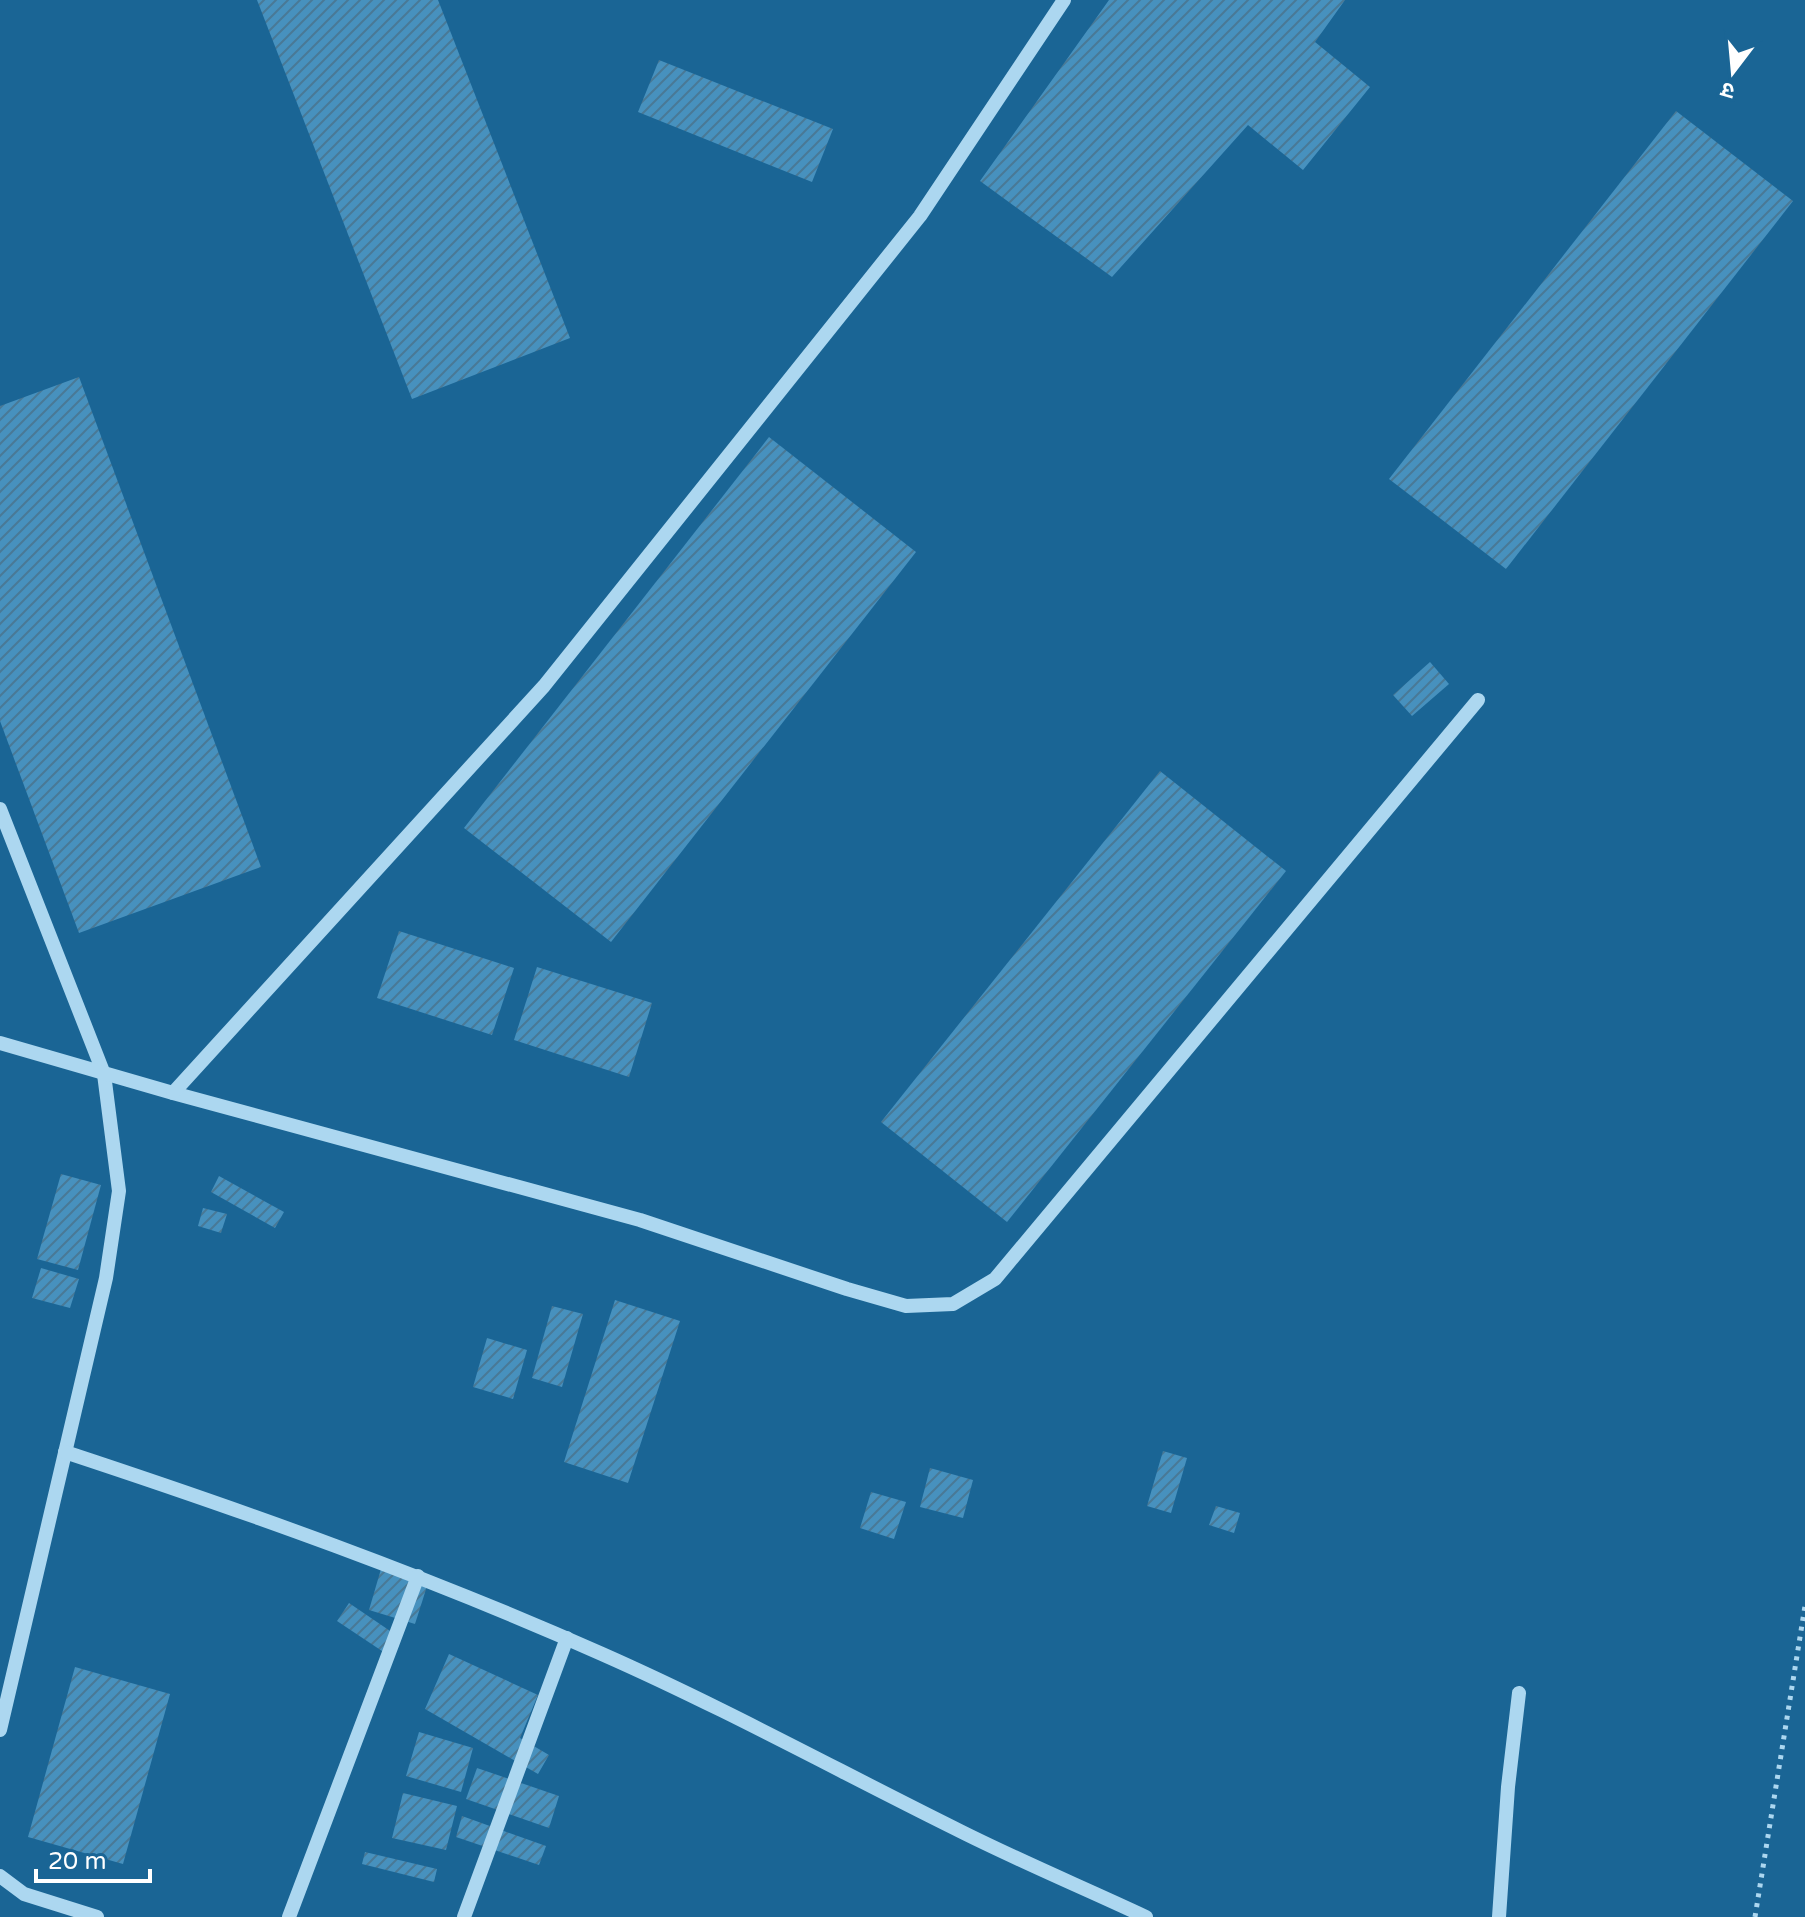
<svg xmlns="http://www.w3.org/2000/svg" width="1805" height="1917" font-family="'Varela Round','Noto Sans Devanagari',sans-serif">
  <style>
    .building { fill: url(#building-hatch) }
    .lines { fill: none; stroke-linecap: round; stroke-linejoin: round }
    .path { stroke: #acd7f0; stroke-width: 5; stroke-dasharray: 4 6; stroke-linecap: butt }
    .minor { stroke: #acd7f0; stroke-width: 14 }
  </style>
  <defs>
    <pattern id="building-hatch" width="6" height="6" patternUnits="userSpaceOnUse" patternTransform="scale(2)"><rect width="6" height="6" fill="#4791be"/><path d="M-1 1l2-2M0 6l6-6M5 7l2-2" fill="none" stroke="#497996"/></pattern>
  </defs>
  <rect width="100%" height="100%" fill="#1a6595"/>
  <g class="building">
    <polygon points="257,0 438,0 570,338 412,399"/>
    <polygon points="1109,0 1345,0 1315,42 1370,87 1303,170 1248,125 1112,277 980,181"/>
    <polygon points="659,60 833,129 812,182 638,112"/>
    <polygon points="1676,111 1793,201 1506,569 1389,479"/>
    <polygon points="79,377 261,867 79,933 0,721 0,406"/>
    <polygon points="769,437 916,552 611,942 464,828"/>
    <polygon points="1430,662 1449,684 1412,716 1393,695"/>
    <polygon points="1160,771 1286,871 1007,1222 881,1122"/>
    <polygon points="399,931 514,968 492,1035 377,998"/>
    <polygon points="537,967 652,1003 629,1077 514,1040"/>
    <polygon points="61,1174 101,1185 78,1270 37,1259"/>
    <polygon points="219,1176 284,1212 275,1228 211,1192"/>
    <polygon points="203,1208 227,1214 221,1233 198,1226"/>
    <polygon points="41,1268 79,1279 70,1308 32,1298"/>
    <polygon points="615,1300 680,1321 628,1483 564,1462"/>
    <polygon points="552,1306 583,1314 562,1387 532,1378"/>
    <polygon points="487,1338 527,1350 513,1399 473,1387"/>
    <polygon points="1163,1451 1187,1458 1171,1513 1147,1506"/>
    <polygon points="930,1468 973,1480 963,1518 920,1507"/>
    <polygon points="871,1492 906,1502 894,1539 860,1528"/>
    <polygon points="1216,1506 1240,1513 1234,1533 1209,1525"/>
    <polygon points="381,1569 428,1583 415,1624 369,1610"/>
    <polygon points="349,1603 399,1637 388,1655 337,1621"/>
    <polygon points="449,1654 538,1695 520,1738 549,1755 538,1774 425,1709"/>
    <polygon points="75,1667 170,1694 123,1864 28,1837"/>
    <polygon points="419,1732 473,1748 461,1792 406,1776"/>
    <polygon points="477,1768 559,1796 549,1828 466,1799"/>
    <polygon points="403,1793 457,1806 446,1850 392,1838"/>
    <polygon points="462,1816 546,1846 539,1865 456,1837"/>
    <polygon points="365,1852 437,1869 434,1882 362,1864"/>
  </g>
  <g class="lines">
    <polyline class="path" points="1755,1917 1805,1606"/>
    <g class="minor">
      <polyline points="0,809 104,1074 119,1191 106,1278 0,1730"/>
      <polyline points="0,1043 173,1093 640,1220 847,1289 906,1306 953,1304 995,1279 1478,700"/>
      <polyline points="173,1093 544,686 920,216 1064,0"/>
      <path d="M65,1452C247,1512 427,1576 602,1654C722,1707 837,1770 954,1828C1017,1860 1082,1887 1146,1917"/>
      <polyline points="0,1876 24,1894 97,1917"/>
      <polyline points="289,1917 418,1576"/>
      <polyline points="464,1917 567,1638"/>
      <polyline points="1499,1917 1508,1787 1519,1693"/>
    </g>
  </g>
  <g transform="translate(1733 72) rotate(196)" stroke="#1a6595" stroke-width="6" paint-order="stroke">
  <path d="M0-6L14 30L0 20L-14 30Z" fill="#ffffff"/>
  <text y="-12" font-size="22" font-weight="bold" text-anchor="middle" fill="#ffffff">उ</text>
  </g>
  <path d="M36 1869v12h114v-12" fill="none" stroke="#ffffff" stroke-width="4"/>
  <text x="48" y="1869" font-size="24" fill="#ffffff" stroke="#1a6595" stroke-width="6" paint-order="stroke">20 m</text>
</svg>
